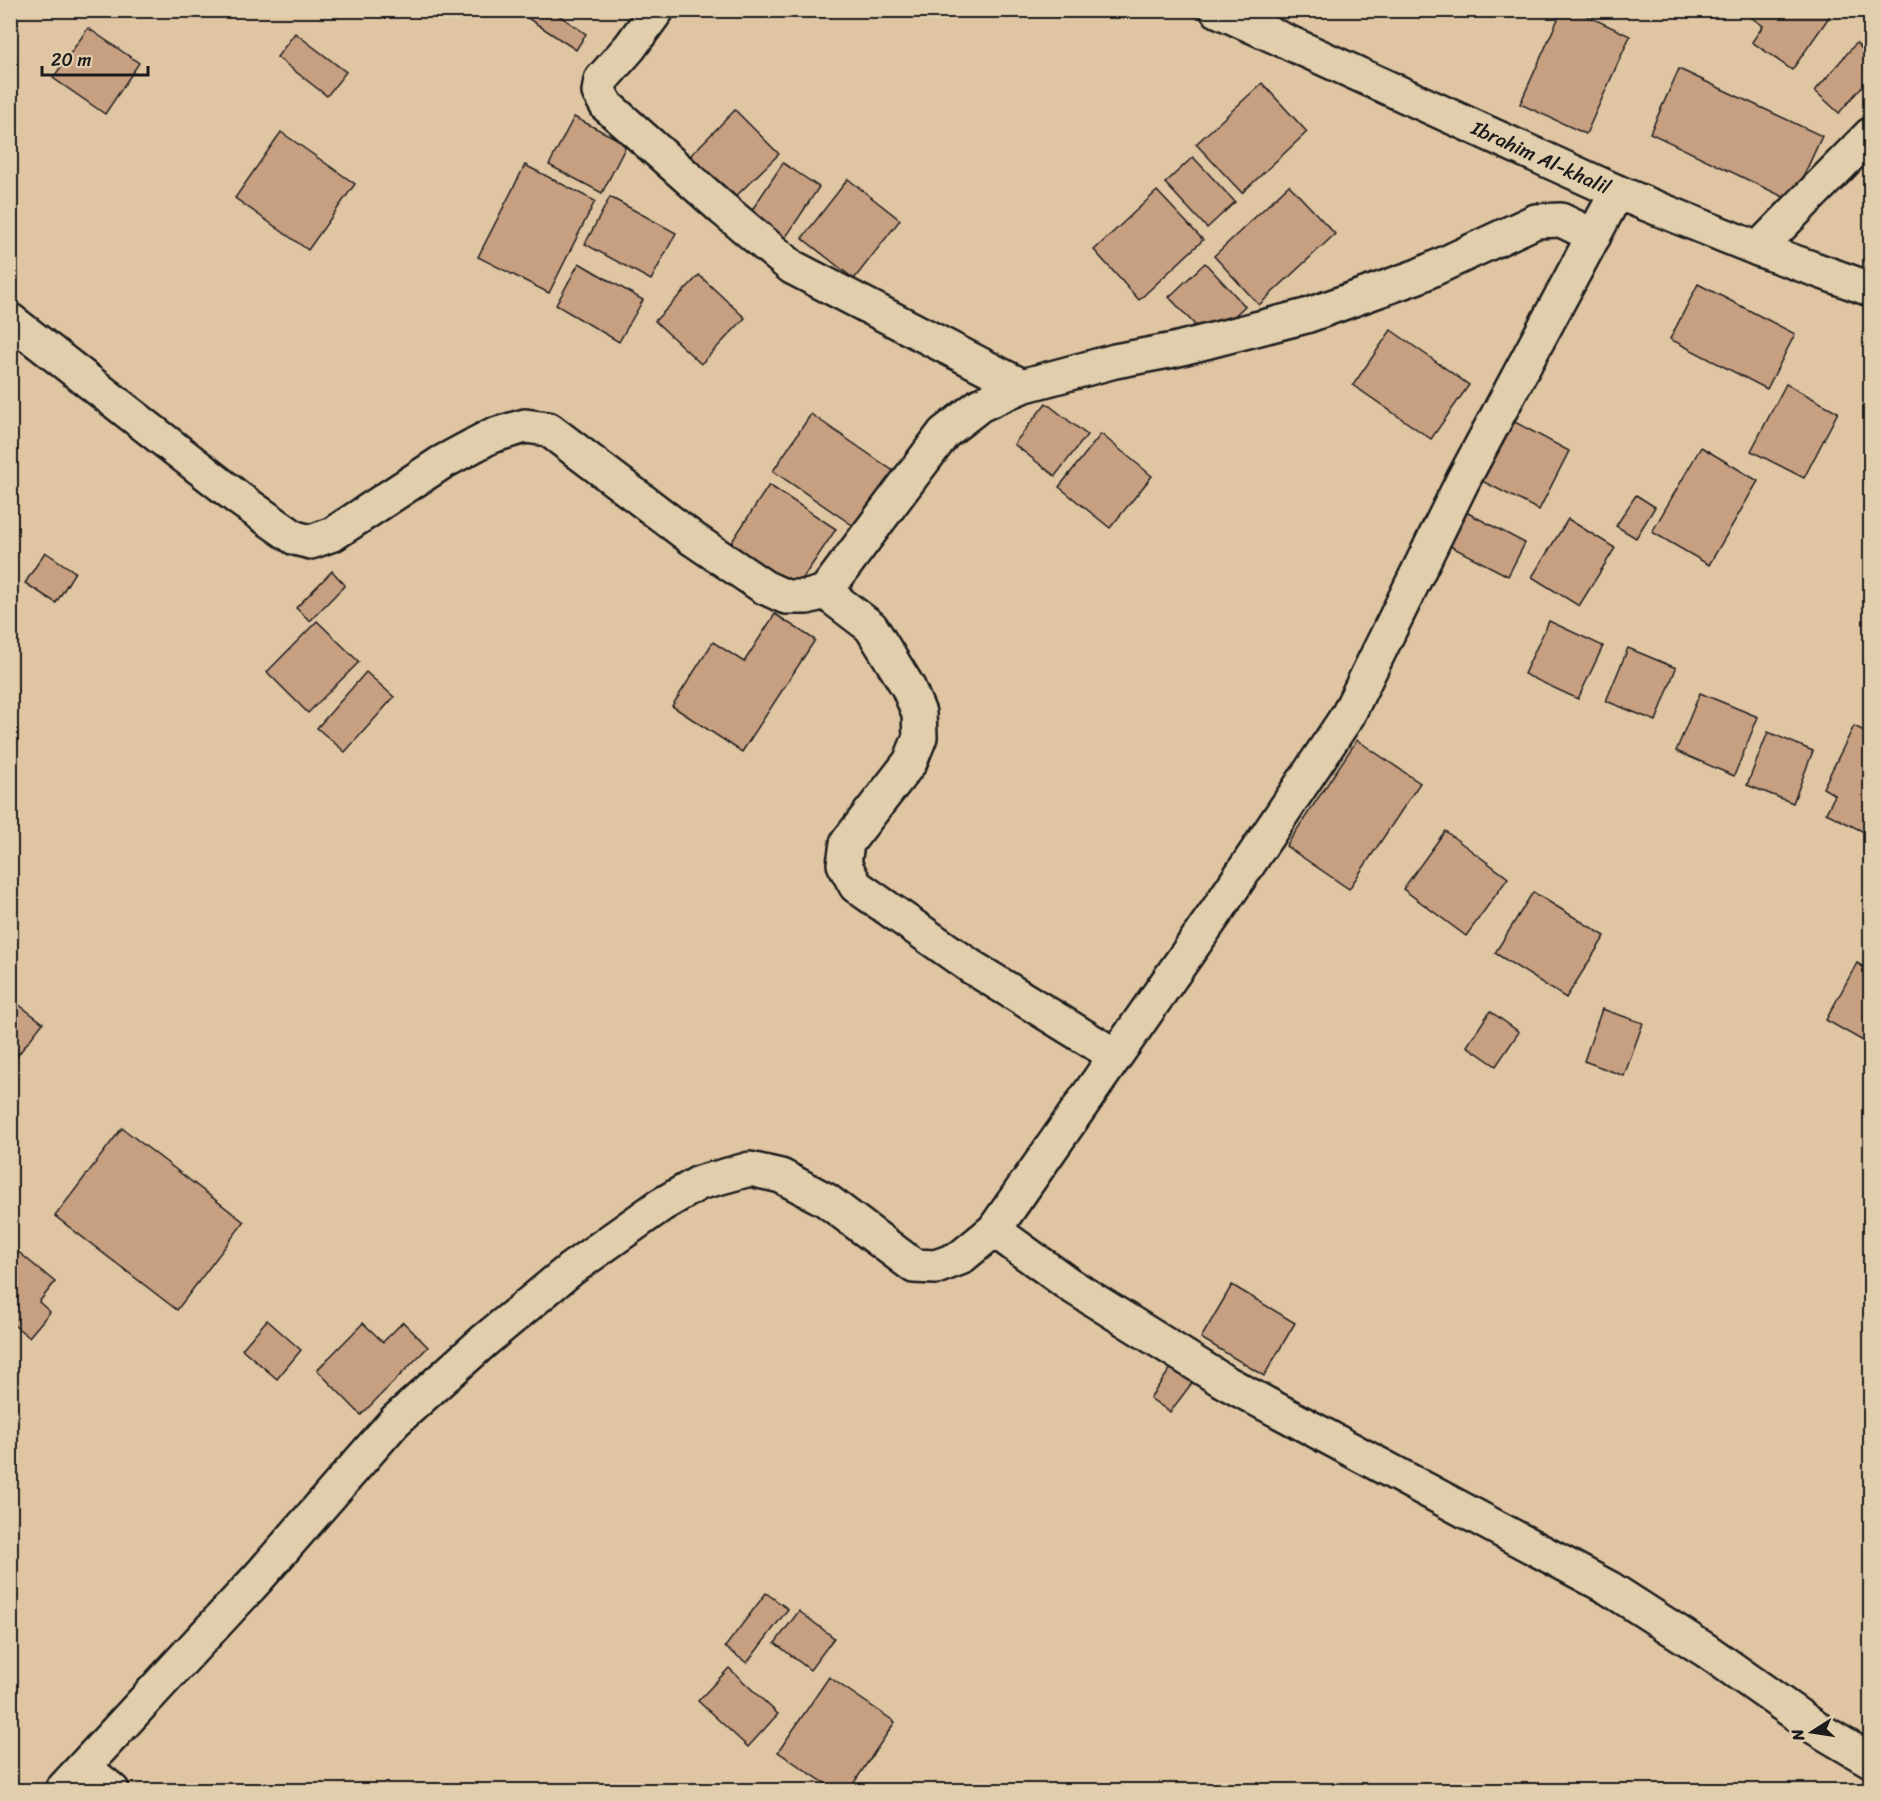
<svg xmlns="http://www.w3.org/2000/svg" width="1881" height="1801" font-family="Sriracha,sans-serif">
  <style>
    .building { fill: #c79f81; stroke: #1c1c1c; stroke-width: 1.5 }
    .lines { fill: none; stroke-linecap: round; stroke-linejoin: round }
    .minor-casing { stroke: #1c1c1c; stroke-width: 38 }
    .minor { stroke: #e1ceac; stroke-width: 33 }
    .labels { text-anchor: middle; stroke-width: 4.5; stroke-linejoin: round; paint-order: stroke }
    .street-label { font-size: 20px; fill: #1c1c1c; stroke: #e1ceac }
  </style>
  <rect width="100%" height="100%" fill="#e0c5a3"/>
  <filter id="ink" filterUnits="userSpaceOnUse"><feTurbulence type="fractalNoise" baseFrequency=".0167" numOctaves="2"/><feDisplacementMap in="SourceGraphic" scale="12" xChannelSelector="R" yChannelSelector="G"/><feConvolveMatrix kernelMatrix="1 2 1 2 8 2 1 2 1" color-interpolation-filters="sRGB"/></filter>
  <g filter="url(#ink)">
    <g class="building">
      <polygon points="526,10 551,10 586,34 576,50 523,15"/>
      <polygon points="1562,10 1575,10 1630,36 1586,134 1520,104"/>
      <polygon points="1741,10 1834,10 1792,70 1752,42 1763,26"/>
      <polygon points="88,28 139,63 105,114 53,78"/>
      <polygon points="295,33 346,72 327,96 277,57"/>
      <polygon points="1856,43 1870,57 1870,77 1839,113 1815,91"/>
      <polygon points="1679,69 1822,136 1792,201 1650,133"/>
      <polygon points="1262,83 1307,132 1242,193 1196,144"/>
      <polygon points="735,110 779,154 733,199 690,156"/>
      <polygon points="574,117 627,144 602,193 549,165"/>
      <polygon points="281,132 355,184 308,250 235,198"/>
      <polygon points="1193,157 1235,202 1207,228 1165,183"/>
      <polygon points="783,163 819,187 782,243 746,219"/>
      <polygon points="525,165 595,201 549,293 478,257"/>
      <polygon points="848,179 900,220 854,279 802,238"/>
      <polygon points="1289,185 1335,234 1259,305 1214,256"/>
      <polygon points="1157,191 1203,240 1139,300 1094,250"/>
      <polygon points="610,197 676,233 651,280 585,244"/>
      <polygon points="579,263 643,300 619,342 556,305"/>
      <polygon points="1205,263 1245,306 1209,340 1169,297"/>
      <polygon points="699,275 745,318 701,364 655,321"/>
      <polygon points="1698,284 1795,334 1767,389 1670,339"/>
      <polygon points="1391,330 1469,385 1431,439 1353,385"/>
      <polygon points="1786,384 1838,412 1804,478 1751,451"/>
      <polygon points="1046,403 1087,435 1055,476 1014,444"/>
      <polygon points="811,414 902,477 864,533 773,471"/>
      <polygon points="1511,420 1569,451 1539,510 1480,480"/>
      <polygon points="1101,434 1152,476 1110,528 1059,487"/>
      <polygon points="1701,447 1758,481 1709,565 1652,532"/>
      <polygon points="769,485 836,529 795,590 729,546"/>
      <polygon points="1636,495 1655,507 1636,538 1616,526"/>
      <polygon points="1466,512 1525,543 1508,576 1448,545"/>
      <polygon points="1568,519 1615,548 1579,606 1532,577"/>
      <polygon points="45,552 75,572 56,603 25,583"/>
      <polygon points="332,571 345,585 310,621 296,608"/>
      <polygon points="775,614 815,640 742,752 672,706 713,642 744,662"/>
      <polygon points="317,621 359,662 308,713 267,672"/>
      <polygon points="1549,621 1603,646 1578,699 1524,674"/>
      <polygon points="1628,648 1676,668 1656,721 1606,701"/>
      <polygon points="366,672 394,697 345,752 317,728"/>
      <polygon points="1700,693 1758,717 1734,776 1676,751"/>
      <polygon points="1854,726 1870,734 1870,835 1826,813 1835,795 1823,788"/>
      <polygon points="1768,732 1813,751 1793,803 1747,785"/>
      <polygon points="1357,740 1420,783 1349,889 1286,846"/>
      <polygon points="1445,831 1508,878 1466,936 1403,889"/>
      <polygon points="1533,892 1605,936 1566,998 1495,953"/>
      <polygon points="1857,963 1870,971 1870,1045 1826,1020"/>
      <polygon points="10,998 43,1023 10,1065"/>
      <polygon points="1602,1009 1643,1023 1624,1076 1584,1061"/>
      <polygon points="1490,1011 1519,1032 1496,1066 1467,1046"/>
      <polygon points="122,1128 244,1222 177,1310 55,1216"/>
      <polygon points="10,1245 55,1282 39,1302 50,1312 29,1337 10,1322"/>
      <polygon points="1232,1285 1295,1323 1264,1376 1201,1338"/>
      <polygon points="267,1320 301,1350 277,1379 242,1349"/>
      <polygon points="403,1322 428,1347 361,1415 317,1370 363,1323 383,1342"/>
      <polygon points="1171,1368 1192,1383 1170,1412 1150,1398"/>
      <polygon points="766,1593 788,1609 747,1663 725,1647"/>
      <polygon points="799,1611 834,1638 810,1670 775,1643"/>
      <polygon points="729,1668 778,1714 748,1747 698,1701"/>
      <polygon points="829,1677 895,1722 849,1790 835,1790 778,1752"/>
    </g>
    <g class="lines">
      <defs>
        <g id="minor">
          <polyline points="657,10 630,47 601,80 599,92 607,106 723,209 792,267 1022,386"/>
          <path id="s1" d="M1217,10L1617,192L1758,249L1870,289"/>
          <polyline points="1758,249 1870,135"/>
          <polyline points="10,320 238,498 295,538 311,542 333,534 441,463 491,436 525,426 548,429 693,539 764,587 786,597 807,597 825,592 944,433 980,405 1022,386 1115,361 1174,350 1306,316 1418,276 1536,221 1561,220 1594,236"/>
          <polyline points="825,592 871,627 908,687 919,713 920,737 910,762 847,843 844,864 856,886 970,966 1114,1055"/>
          <polyline points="994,1230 1070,1285 1225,1382 1609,1588 1707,1651 1816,1728 1870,1760"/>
          <polyline points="85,1768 112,1790"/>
          <polyline points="62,1790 258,1578 395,1421 484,1341 571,1269 661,1205 699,1183 750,1169 781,1176 826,1200 914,1266 936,1267 960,1258 994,1230 1217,911 1348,715 1463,480 1617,192"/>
        </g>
      </defs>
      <use href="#minor" class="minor-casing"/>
      <use href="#minor" class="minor"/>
    </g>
  </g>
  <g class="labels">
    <g class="street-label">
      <text dy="7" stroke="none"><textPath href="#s1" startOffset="356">Ibrahim Al-khalil</textPath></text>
    </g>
  </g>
  <rect width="1881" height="1801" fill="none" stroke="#e1ceac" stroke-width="36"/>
  <rect x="18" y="18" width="1845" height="1765" fill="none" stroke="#1c1c1c" stroke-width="2" filter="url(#ink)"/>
  <g transform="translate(1812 1732) rotate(258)" stroke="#e1ceac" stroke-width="4.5" paint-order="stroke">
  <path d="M0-4.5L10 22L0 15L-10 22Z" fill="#1c1c1c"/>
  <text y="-9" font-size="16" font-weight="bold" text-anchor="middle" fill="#1c1c1c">N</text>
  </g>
  <path d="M42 66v9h106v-9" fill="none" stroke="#1c1c1c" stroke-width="3"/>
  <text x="51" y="66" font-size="18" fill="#1c1c1c" stroke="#e1ceac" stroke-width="4.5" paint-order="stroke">20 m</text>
</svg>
